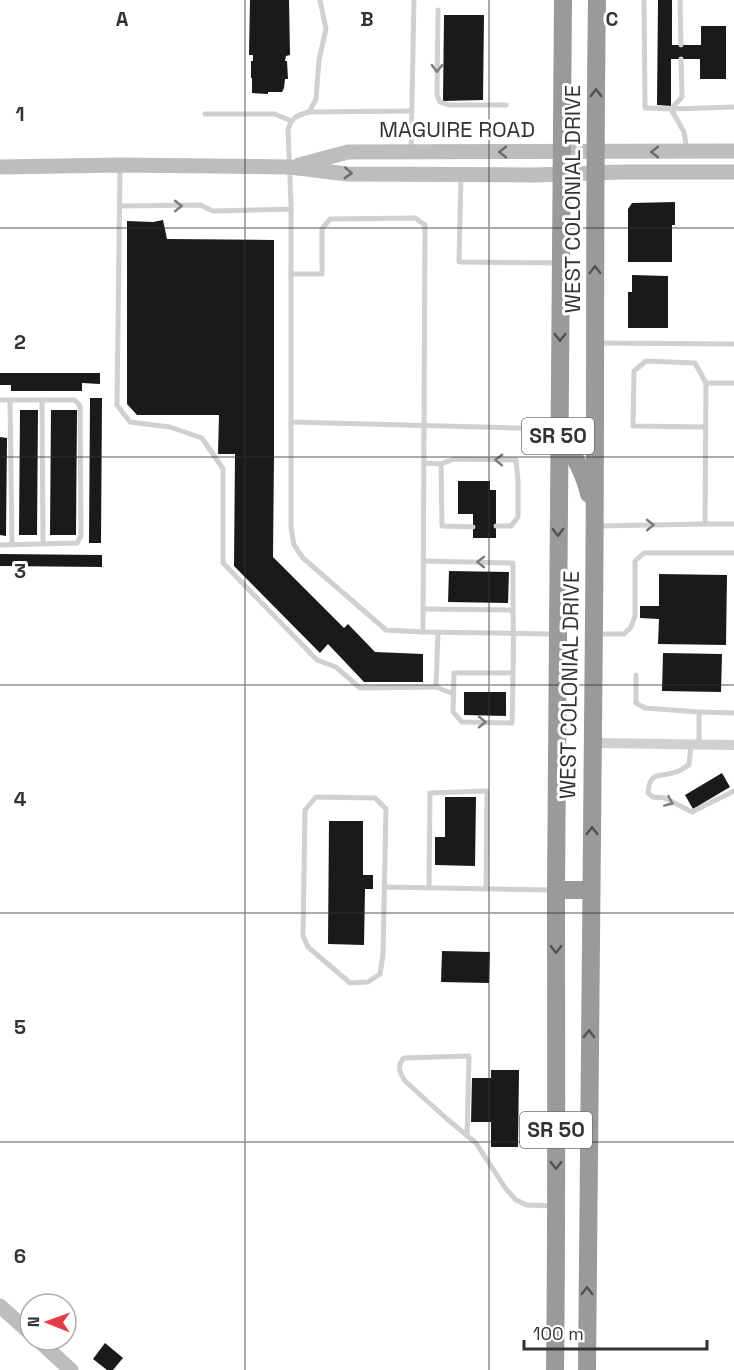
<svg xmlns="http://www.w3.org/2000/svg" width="734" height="1370" font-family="'Space Grotesk',sans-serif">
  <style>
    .building { fill: #1a1a1a }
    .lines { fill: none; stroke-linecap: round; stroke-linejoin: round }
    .lane { stroke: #d0d0d0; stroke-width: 5 }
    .street { stroke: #d0d0d0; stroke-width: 10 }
    .secondary { stroke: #bdbdbd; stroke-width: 15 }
    .highway { stroke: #9a9a9a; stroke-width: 18 }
    .oneway { stroke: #7a7a7a }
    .oneway2 { stroke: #525252 }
    .oneway3 { stroke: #6a6a6a }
    .grid { fill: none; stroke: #333; stroke-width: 1.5; stroke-opacity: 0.55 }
    .labels { text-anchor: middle; stroke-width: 6; stroke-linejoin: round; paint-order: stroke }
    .shield { fill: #fff; stroke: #707070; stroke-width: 1.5 }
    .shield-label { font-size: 21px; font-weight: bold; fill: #333 }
    .street-label { font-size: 22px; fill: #333; stroke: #fff }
    .grid-label { font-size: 20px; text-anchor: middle; font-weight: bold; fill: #333; stroke: #fff; stroke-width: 6; stroke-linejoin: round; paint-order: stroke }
  </style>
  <rect width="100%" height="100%" fill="#fff"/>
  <g class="building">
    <polygon points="250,0 289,0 290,55 286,56 285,61 287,61 288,79 285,79 284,88 282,92 268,92 268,94 252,93 252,78 251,78 251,61 253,61 253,55 249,55"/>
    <polygon points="658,0 672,0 672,45 701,45 701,26 726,26 726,79 700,79 700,59 671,59 671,106 657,105"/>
    <polygon points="444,15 484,15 483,100 443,101"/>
    <polygon points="675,202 675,225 672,225 672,262 628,262 628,209 632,203"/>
    <polygon points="163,220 167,239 274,240 274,455 273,557 344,628 348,624 375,652 423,654 423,682 364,682 328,644 320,653 234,566 235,454 218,454 219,415 137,415 127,404 127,221 153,222"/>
    <polygon points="632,275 668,276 668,328 628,328 628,292 632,292"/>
    <polygon points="0,373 100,373 100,384 82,383 82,391 11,391 11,385 0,385"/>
    <polygon points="90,398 102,398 101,543 89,543"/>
    <polygon points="20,410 38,410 37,535 19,535"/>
    <polygon points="51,410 77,410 76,535 50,535"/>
    <polygon points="0,437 7,438 6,536 0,535"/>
    <polygon points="458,481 490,481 490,490 496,490 496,538 473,538 473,514 458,514"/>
    <polygon points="0,554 102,555 102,567 0,566"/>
    <polygon points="449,571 509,572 508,603 448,602"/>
    <polygon points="659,574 727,575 726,645 658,644 659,619 640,618 640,606 659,606"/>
    <polygon points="663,653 722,654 721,692 662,691"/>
    <polygon points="464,692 506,692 506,716 464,715"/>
    <polygon points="722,773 730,787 693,809 685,795"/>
    <polygon points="445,797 476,797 475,866 435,865 435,837 445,837"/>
    <polygon points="329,821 363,821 363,875 373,875 373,889 365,889 364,945 328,944"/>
    <polygon points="442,951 490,952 489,983 441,982"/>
    <polygon points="491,1070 519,1070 518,1147 491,1147 491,1122 471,1122 472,1078 491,1078"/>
    <polygon points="105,1343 123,1358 113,1370 107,1370 93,1359"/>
  </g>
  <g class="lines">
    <g class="lane">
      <path d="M320,0L326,29L319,60L316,99L309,112C296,116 291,117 288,130L291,204V528L294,545L303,558L386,630L423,632L553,634"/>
      <polyline points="644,0 645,108 671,109 734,107"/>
      <polyline points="680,0 681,45"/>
      <polyline points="438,10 437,95 440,102 449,105 506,105"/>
      <polyline points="671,109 682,97 681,59"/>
      <polyline points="671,109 684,132 687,150"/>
      <polyline points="309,112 412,111"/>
      <polyline points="205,114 275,114 291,121"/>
      <polyline points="411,150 414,0"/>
      <polyline points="120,167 117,405 130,422 170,427 202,438 223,469 223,563 317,660 336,667 360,688 436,687 438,632"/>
      <polyline points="461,175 459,262 558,263"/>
      <polyline points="120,206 200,205 213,211 291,209"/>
      <polyline points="291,274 322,274 322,229 330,219 415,218 425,225 423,632"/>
      <polyline points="598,343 734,344"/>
      <polyline points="734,383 706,383 705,524 734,524"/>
      <polyline points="0,400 75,400 80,406 81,536 77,543 0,545"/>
      <polyline points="10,400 12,544"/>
      <polyline points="42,400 43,544"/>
      <polyline points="291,422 556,429"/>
      <polyline points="705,427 633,426 634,371 646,361 695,363 706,383"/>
      <polyline points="424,463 441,464"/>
      <polyline points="599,526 705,524"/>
      <polyline points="473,527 442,526 441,464 454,459 516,460 518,481 518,517 511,526 496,526"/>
      <polyline points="424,561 513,563 513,610"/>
      <path d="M423,609L513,610C514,647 513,685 512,723L462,722L453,712L454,673H513"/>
      <polyline points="596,634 624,634 631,627 635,616 635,561 644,553 734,553"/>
      <polyline points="636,675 636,703 645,708 699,712 699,744"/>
      <polyline points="436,687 454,694"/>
      <polyline points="699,712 734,713"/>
      <path d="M691,744L689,765C685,767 680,771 676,772C659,778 650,770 648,793L653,797L665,798L692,812L734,791"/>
      <polygon points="316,797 375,798 386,809 383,955 380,974 368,982 350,983 308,947 303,936 305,810"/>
      <polyline points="384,887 554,890"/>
      <polyline points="429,888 430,793 487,791 486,889"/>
      <path d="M467,1136L469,1056L404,1058C397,1065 399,1072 405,1081L447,1119L476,1143L506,1189L516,1200L527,1205L552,1206"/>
    </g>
    <polyline class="street" points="593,743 734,745"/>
    <g class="secondary">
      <polyline points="299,165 348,152 734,151"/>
      <polyline points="0,167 120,165 290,167 347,174 534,175 622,172 734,172"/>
      <polyline points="0,1306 30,1333"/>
      <polyline points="38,1340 71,1370"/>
    </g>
    <g class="highway">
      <path d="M559,430C571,451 584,471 589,494"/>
      <polyline points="556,890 591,890"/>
      <path d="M555,1370C557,1209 556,1049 556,888C558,592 560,296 563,0"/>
      <path d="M587,1370C588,1120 593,870 594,620C596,413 594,207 597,0"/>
    </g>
  </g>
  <defs><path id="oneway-chevron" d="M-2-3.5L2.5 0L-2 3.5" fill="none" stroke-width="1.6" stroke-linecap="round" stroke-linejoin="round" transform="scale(1.5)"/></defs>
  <g class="oneway">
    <use href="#oneway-chevron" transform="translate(437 68) rotate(91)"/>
    <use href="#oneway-chevron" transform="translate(178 206)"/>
    <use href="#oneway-chevron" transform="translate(499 460) rotate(-179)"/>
    <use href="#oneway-chevron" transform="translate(650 525) rotate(-1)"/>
    <use href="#oneway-chevron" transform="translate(481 562) rotate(-179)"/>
    <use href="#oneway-chevron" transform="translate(482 722) rotate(1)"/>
    <use href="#oneway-chevron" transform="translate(669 802) rotate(24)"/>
  </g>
  <g class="oneway2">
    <use href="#oneway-chevron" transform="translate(596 93) rotate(-89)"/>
    <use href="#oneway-chevron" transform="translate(595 270) rotate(-90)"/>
    <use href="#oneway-chevron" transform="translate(560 337) rotate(91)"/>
    <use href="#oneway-chevron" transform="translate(558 532) rotate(90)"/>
    <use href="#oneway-chevron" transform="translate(592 831) rotate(-89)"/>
    <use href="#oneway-chevron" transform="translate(556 949) rotate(90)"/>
    <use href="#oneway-chevron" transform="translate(589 1034) rotate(-89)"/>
    <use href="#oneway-chevron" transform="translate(556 1165) rotate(90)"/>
    <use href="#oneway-chevron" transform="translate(587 1291) rotate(-90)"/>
  </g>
  <g class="oneway3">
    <use href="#oneway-chevron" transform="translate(503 152) rotate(-180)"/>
    <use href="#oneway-chevron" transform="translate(655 152) rotate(180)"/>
    <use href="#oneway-chevron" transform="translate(348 173) rotate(3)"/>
  </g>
  <path class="grid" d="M245,0V1370M489,0V1370M0,228H734M0,457H734M0,685H734M0,913H734M0,1142H734"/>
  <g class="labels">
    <g class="shield">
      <rect x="522" y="418" width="72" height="36" rx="4.5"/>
      <rect x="520" y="1112" width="72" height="36" rx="4.5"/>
    </g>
    <g class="shield-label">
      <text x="558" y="443">SR 50</text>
      <text x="556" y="1137">SR 50</text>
    </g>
    <g class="street-label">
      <text x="457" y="137">MAGUIRE ROAD</text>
      <text transform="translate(572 199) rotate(-90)" y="8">WEST COLONIAL DRIVE</text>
      <text transform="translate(569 685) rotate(-89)" y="8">WEST COLONIAL DRIVE</text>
    </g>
  </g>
  <g class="grid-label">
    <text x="122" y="26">A</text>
    <text x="367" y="26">B</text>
    <text x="612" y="26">C</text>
    <text x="20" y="121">1</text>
    <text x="20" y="349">2</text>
    <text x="20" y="578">3</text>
    <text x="20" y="806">4</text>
    <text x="20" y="1034">5</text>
    <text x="20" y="1263">6</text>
  </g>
  <g transform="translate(48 1322) rotate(271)"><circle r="28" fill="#ffffff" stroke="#adadad" stroke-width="1.5"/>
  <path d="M0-4.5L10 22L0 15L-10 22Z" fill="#e63946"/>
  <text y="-9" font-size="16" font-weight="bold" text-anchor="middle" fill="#333333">N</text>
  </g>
  <path d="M524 1340v9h183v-9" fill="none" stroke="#333333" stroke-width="3"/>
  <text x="533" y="1340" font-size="18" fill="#333333" stroke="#ffffff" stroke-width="4.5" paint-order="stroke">100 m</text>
</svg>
